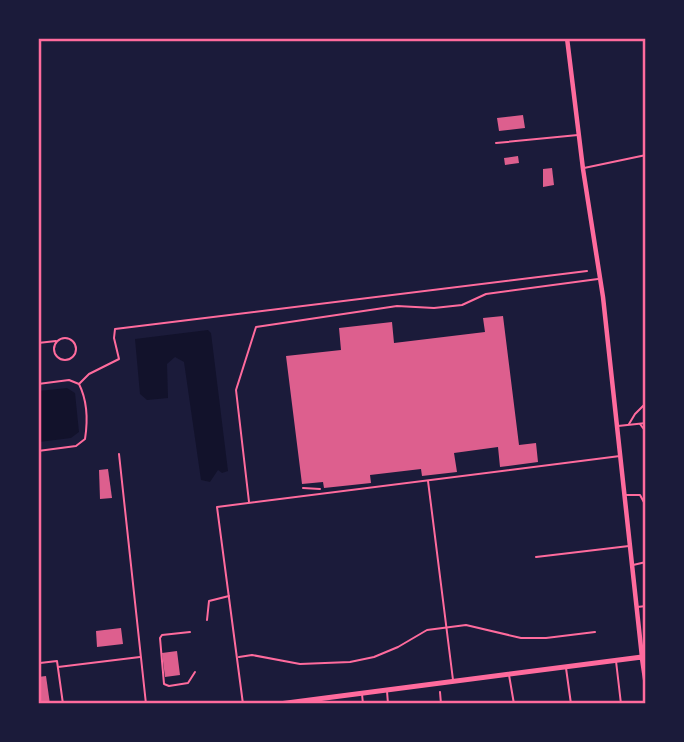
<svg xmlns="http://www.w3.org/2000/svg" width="684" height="742" font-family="'PT Sans Narrow',sans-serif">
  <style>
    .water { fill: #12122b }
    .building { fill: #dd5f8e }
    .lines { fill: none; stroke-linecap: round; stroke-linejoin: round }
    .path { stroke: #ff6b9d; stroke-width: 2 }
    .service { stroke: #ff6b9d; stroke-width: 2 }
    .minor { stroke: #ff6b9d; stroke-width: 4.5 }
    .tertiary { stroke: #ff6b9d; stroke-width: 5 }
    .neatline { fill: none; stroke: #ff6b9d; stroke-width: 2.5 }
  </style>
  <rect width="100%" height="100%" fill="#1b1b3a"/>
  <g class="water">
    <polygon points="208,330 211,333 228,471 222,473 218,470 210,482 201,480 184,362 175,357 167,364 168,398 147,400 140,394 135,339"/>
    <polygon points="67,388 75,393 79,432 71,438 39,442 39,391"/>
  </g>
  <g class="building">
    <polygon points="523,115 525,128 499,131 497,118"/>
    <polygon points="518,156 519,163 505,165 504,158"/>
    <polygon points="552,168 554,185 543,187 543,169"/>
    <polygon points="503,316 519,445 536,443 538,462 500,467 498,447 454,453 457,472 422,476 421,469 370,475 371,483 324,488 323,482 302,484 286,356 341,350 339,328 392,322 394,343 485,332 483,318"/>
    <polygon points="108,469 112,498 100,499 99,470"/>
    <polygon points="121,628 123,644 97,647 96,631"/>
    <polygon points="177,651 180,675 165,677 162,653"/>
    <polygon points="46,676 50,704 38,704 38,677"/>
  </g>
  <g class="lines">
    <g class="path">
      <path d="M38,384L69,380L79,384C87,400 88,420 85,439L76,446L38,451"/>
      <polyline points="79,384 89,374 119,359 114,338 115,329 587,271"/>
      <polyline points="303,488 320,489"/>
      <polyline points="440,692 441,704"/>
    </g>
    <g class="service">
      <polyline points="496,143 578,135"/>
      <polyline points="584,168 646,155"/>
      <circle cx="65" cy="349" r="11"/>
      <polyline points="38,343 56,341"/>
      <polyline points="629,424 635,414 646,403"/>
      <polyline points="640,424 646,432"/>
      <polyline points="618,426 646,423"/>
      <polyline points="119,454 146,704"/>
      <polyline points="428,481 453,680"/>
      <polyline points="625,495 640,495 646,506"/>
      <polyline points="249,502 236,390 256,327 397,306 434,308 462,305 486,294 598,279"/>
      <polyline points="536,557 629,546"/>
      <polyline points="633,565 646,562"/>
      <polyline points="637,607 646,606"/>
      <polyline points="207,620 209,601 229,596"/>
      <polyline points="190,632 162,635 160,638 164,684 169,686 188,683 195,672"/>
      <polyline points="239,657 252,655 300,664 350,662 374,657 398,647 427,630 466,625 521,638 546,638 595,632"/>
      <polyline points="616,661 621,704"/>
      <polyline points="40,663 57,661 63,704"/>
      <polyline points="58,667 140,657"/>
      <polyline points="566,668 571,704"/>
      <polyline points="509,675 514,704"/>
      <polyline points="387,691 388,704"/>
      <polyline points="362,694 363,704"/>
      <polyline points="243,704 217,507 620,456"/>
    </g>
    <polyline class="minor" points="567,38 583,169 603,297 642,657"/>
    <polyline class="tertiary" points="279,704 642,657 646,684"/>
  </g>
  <rect width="684" height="742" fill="none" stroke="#1b1b3a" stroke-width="80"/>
  <rect x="40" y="40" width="604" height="662" class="neatline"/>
</svg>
